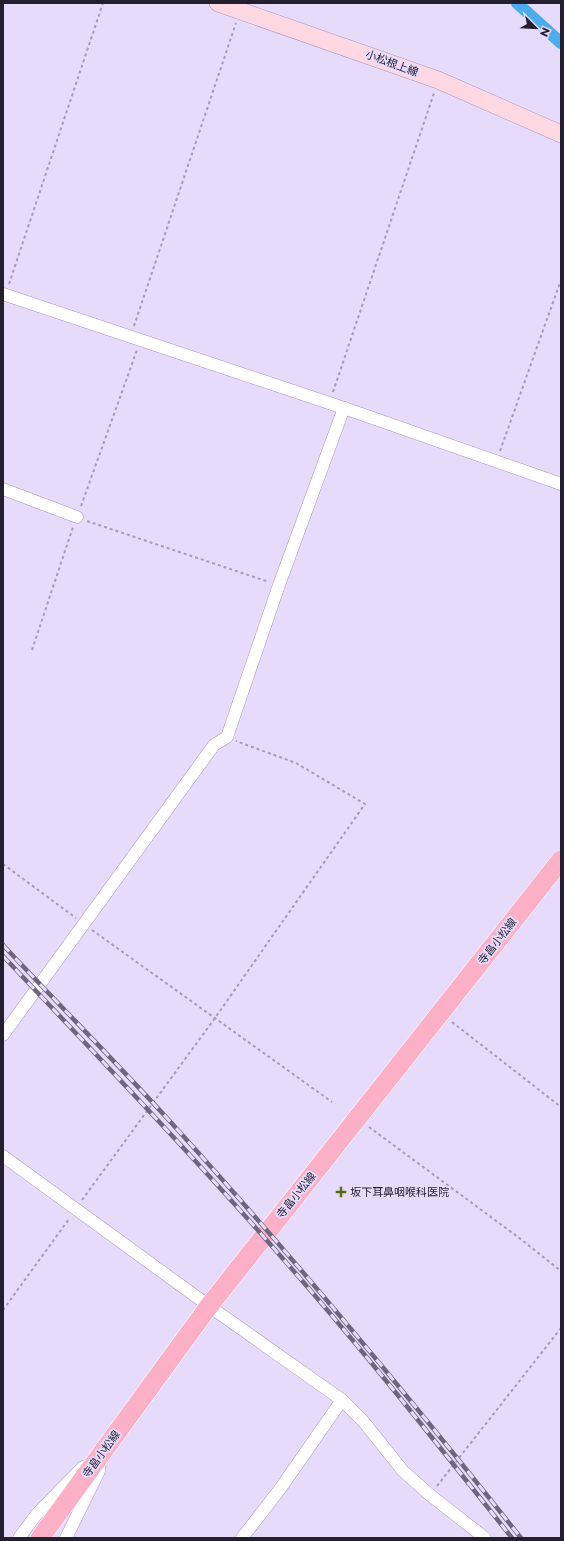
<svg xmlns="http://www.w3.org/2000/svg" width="564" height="1541" font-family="Montserrat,'Noto Sans JP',sans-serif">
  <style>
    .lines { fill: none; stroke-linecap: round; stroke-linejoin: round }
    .canal { stroke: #4dacec; stroke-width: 12 }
    .street-casing { stroke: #a698be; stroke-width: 13 }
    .secondary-casing { stroke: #a698be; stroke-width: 18 }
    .primary-casing { stroke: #fff; stroke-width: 20 }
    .path { stroke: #a59cb6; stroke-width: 2; stroke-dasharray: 3 3; stroke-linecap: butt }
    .street { stroke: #fff; stroke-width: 12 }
    .secondary { stroke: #fdd8e3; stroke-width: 17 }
    .primary { stroke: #fbb0c8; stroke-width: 19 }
    .rail-casing { stroke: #6e667c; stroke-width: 4.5 }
    .rail { stroke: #e7dbfc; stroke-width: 3; stroke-dasharray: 9; stroke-linecap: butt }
    .poi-dot { fill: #576915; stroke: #e7dbfc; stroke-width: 1.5 }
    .labels { text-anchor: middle; stroke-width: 3.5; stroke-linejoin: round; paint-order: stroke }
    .street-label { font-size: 11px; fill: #241f2e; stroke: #e7dbfc }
    .poi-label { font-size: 11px; fill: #241f2e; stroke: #e7dbfc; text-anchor: start }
  </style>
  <rect width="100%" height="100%" fill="#e7dbfc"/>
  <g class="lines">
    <polyline class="canal" points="517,3 561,43"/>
    <defs>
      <g id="street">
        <polyline points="3,294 344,408 561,484"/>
        <polyline points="3,489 77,517"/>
        <polyline points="3,1035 214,745 227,737 279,585 344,408"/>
        <polyline points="3,1156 209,1306 342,1400 363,1421 403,1471 430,1495 485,1538"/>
        <polyline points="19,1538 36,1515 83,1467"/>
        <polyline points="66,1538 99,1471 99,1463"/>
        <polyline points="242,1538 280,1489 342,1400"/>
      </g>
      <polyline id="secondary" points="218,3 438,80 561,134"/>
      <polyline id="primary" points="40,1538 209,1306 561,860"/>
    </defs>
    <use href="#street" class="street-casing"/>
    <use href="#secondary" class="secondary-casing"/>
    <use href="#primary" class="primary-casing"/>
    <g class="path">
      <polyline points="9,284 103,3"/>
      <polyline points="134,326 236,23"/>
      <polyline points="333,392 434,93"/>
      <polyline points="500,451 561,280"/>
      <polyline points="81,506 137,350"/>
      <polyline points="87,521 269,582"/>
      <polyline points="32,650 73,527"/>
      <polyline points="3,864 76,918"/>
      <polyline points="92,930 332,1102"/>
      <polyline points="452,1022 561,1107"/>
      <polyline points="369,1127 518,1237 561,1271"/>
      <polyline points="82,1200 215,1018 365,804 296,763 236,741"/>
      <polyline points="3,1310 69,1219"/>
      <polyline points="437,1486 561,1328"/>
    </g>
    <use href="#street" class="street"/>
    <use href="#secondary" class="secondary"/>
    <use href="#primary" class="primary"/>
    <defs>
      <g id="rail">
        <path d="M3,945C57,1003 113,1059 166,1117C290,1253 407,1394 521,1538"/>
        <path d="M3,956C103,1062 203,1166 298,1276C372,1361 442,1450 512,1538"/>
      </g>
    </defs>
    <use href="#rail" class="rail-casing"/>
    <use href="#rail" class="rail"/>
  </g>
  <path class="poi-dot" d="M339 1186h4v4h4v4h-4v4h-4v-4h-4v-4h4z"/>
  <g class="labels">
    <g class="street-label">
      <text transform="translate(392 63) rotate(20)" y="4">小松根上線</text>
      <text transform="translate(497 941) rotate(-52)" y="4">寺畠小松線</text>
      <text transform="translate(296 1195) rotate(-51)" y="4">寺畠小松線</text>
      <text transform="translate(101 1454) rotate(-54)" y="4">寺畠小松線</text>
    </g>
    <g class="poi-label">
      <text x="350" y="1196">坂下耳鼻咽喉科医院</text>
    </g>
  </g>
  <rect width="564" height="1541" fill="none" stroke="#241f2e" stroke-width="8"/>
  <g transform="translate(536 28) rotate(114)" stroke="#e7dbfc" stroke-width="3" paint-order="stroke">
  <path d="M0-3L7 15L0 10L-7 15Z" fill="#241f2e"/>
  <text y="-6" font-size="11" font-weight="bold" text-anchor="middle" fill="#241f2e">N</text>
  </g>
</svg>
